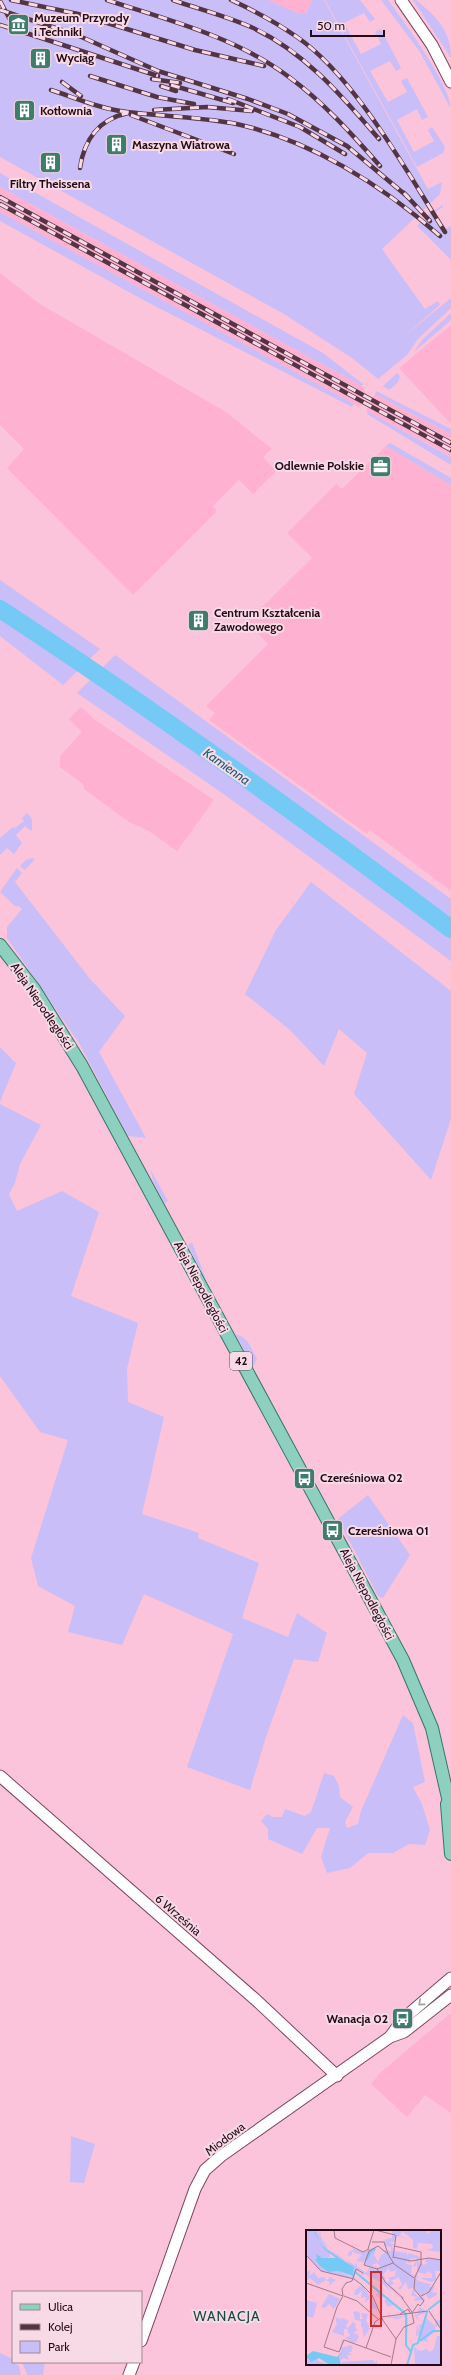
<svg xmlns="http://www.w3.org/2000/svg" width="451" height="2375" font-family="Cabin,sans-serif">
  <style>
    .built { fill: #feb1d1 }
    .green { fill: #c9bef8 }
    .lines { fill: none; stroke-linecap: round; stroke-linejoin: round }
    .river { stroke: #74c9f5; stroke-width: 18 }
    .secondary-casing { stroke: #814560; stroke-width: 13 }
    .primary-casing { stroke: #367668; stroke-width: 14 }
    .secondary { stroke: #fff; stroke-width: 11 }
    .primary { stroke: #8dd0bf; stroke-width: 12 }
    .rail-casing { stroke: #533442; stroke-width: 4.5 }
    .rail { stroke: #f7dae5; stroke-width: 3; stroke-dasharray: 9; stroke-linecap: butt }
    .oneway { stroke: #a79da2 }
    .labels { text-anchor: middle; stroke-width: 4; stroke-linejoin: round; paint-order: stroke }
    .shield { fill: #f7dae5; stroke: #634954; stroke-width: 1 }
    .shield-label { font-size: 11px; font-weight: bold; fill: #230b16 }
    .poi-label { font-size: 12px; font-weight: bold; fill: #230b16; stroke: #f7dae5; text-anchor: start }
    .street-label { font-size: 12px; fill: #230b16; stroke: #f7dae5 }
    .water-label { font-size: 13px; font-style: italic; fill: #185a78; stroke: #f7dae5 }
    .quarter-label { font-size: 14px; letter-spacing: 1px; fill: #154a3d; stroke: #f7dae5 }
    .inset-river { fill: none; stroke: #74c9f5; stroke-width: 2 }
    .inset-road { fill: none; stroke: #a57a8c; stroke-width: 1 }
    .view { fill: #d62828; fill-opacity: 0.15; stroke: #d62828; stroke-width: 2 }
    .inset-edge { fill: none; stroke: #230b16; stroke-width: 2 }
  </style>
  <rect width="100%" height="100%" fill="#fcc4da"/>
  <g class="built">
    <polygon points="265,0 312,0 303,18"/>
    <polygon points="0,187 362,386 366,394 359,407 0,212"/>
    <polygon points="0,273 40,304 226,412 272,449 263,457 276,471 253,494 239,480 213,506 217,511 133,595 7,468 24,449 0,425"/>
    <polygon points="451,325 451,424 399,368"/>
    <polygon points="375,394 451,434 451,456 366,411"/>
    <polygon points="386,446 451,485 451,891 370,830 367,834 209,720 215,713 206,706 268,644 247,622 312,558 287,533 336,484 342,489"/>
    <polygon points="81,707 95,720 214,800 177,851 149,831 129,822 84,789 83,784 60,767 60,756 82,732 69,719"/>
    <polygon points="451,2013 451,2113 425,2095 407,2117 371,2084 380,2073"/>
  </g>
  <g class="green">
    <polygon points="0,0 268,0 299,14 306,13 312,0 324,0 428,189 442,182 440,194 436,198 382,249 425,309 438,301 440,305 403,337 451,298 451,308 418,339 407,355 378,379 352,358 284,314 0,157"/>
    <polygon points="325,0 360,0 375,19 370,22 364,13 344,23 361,54 381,44 375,32 381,29 401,68 396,71 390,61 370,71 388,102 407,92 401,81 407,78 428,117 422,120 417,109 397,120 414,152 434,141 428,130 432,127 445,147 443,153 417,167"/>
    <path d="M381,0H388C403,20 451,86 451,109L420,52Z"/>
    <path d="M413,0H416C436,16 451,31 451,58Z"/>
    <polygon points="0,173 323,353 363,384 362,386 0,187"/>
    <polygon points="443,205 443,207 435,212 444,229 451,226 451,260 417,226 430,213"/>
    <polygon points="0,212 354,404 352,407 147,302 0,221"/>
    <polygon points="451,313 451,320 414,352 422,340"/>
    <path d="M397,373L400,376C399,383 395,385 389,390L383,386Z"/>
    <polygon points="376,391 451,429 451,434 375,394"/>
    <polygon points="368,412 451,457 451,465 367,414"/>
    <polygon points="390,443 451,478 451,485 386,446"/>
    <polygon points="0,580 100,649 63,685 0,636"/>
    <polygon points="115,655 451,899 451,961 225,795 77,693"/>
    <polygon points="27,813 32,819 32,829 31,831 25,826 16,835 22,843 14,854 7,848 0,855 0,838 13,827 15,828 24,821 22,818"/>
    <polygon points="32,858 35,859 25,870 20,866 26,860"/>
    <polygon points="17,868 22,873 15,882 90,979 125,1016 99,1052 146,1138 128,1136 79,1043 7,938 7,927 22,909 18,906 16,907 0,892"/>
    <polygon points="311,882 451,991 451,1119 431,1180 354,1094 367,1053 339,1029 324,1066 289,1029 245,994 276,930"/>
    <polygon points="0,1047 16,1063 0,1102"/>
    <polygon points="0,1104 41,1125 20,1164 15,1183 9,1194 17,1211 62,1191 99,1212 71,1296 138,1323 127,1369 128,1402 164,1417 142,1514 199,1533 198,1538 259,1563 242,1618 288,1637 297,1613 327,1633 318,1662 294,1659 266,1737 250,1790 187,1767 233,1634 144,1594 122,1645 68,1632 75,1606 38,1586 31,1558 68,1440 40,1432 0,1376"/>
    <polygon points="150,1169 168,1201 164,1203 154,1183"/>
    <polygon points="192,1242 205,1277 204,1279 188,1245"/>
    <path d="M236,1335C248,1336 252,1350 257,1359L253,1367Z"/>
    <polygon points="368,1495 410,1555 383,1598 378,1596 338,1519"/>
    <polygon points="403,1715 413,1723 425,1782 413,1787 422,1804 430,1830 425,1845 409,1844 393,1853 368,1853 350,1868 327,1873 321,1857 330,1828 317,1828 302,1854 268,1839 268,1829 261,1821 267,1814 273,1817 282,1817 285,1809 305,1816 311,1812 324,1773 334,1776 339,1786 340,1797 353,1807 345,1822 347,1828 358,1824 361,1811"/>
    <polygon points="71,2136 95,2144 84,2183 70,2182"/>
    <polygon points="0,2353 13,2359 13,2362 19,2366 21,2375 0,2375"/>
    <polygon points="22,2362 45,2362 43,2375 27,2375"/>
  </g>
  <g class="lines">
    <path class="river" d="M0,609C154,710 304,818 451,929"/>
    <defs>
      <g id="secondary">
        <polyline points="401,0 432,45 451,82"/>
        <polyline points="0,1776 256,2000 337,2076"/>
        <polyline points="390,2037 404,2032 451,1995"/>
        <polyline points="141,2341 195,2189 205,2170 221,2156 390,2037 403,2019 451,1978"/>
        <polyline points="129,2375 134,2362"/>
      </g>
      <g id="primary">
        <polyline points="0,945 34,989 82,1066 403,1660 432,1728 451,1811"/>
        <polyline points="447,1804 451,1854"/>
      </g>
    </defs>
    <use href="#secondary" class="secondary-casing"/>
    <use href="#primary" class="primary-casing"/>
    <use href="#secondary" class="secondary"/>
    <use href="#primary" class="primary"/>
    <defs>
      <g id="rail">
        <polyline points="11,0 78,14 195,50 264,66"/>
        <path d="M107,0C168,20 236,37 289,77C323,102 352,134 380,166"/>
        <path d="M173,0C199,9 226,16 251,27C304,51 342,96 379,139"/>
        <path d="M231,0C253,10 277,23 297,37C355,77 407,172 445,232"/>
        <polyline points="0,1 14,27 23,32 158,76"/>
        <polyline points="0,10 77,35 158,71 248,99 288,114 347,146 408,197"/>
        <polyline points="0,25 16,30"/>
        <polyline points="90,76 157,97 194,104"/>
        <polyline points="152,79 180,83"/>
        <polyline points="62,82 81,96"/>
        <polyline points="171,85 233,103"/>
        <polyline points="161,86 176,91"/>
        <path d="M51,90C76,98 101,109 127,112C162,116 197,117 232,123C309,139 382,185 440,236"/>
        <polyline points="228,99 300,127 345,154"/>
        <polyline points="154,110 207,107 252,111"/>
        <polyline points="131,115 234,154"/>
        <path d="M80,168C84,140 99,119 128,113"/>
        <polyline points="404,193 430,221"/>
        <polyline points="0,197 451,443"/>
        <polyline points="0,204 451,450"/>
      </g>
    </defs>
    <use href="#rail" class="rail-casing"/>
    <use href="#rail" class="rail"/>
  </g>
  <defs><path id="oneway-chevron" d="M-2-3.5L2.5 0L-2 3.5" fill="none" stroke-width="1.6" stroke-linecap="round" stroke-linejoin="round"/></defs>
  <use class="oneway" href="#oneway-chevron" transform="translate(421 2003) rotate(139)"/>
  <defs>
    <symbol id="museum-square" viewBox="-11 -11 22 22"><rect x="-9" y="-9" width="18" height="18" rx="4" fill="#3e7d6b" stroke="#f7dae5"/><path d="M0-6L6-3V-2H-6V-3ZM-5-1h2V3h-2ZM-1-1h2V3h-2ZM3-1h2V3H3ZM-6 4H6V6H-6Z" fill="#fff"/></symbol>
    <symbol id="building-square" viewBox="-11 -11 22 22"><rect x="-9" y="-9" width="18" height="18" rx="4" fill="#3e7d6b" stroke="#f7dae5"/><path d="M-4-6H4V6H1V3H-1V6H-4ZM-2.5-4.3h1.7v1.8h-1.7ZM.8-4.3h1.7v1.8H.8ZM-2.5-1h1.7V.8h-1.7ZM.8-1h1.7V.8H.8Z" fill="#fff"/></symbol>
    <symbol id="office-square" viewBox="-11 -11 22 22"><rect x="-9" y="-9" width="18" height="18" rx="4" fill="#3e7d6b" stroke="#f7dae5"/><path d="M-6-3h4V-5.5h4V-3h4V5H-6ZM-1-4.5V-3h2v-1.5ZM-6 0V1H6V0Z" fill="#fff"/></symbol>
    <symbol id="bus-square" viewBox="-11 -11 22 22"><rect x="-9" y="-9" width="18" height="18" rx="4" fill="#3e7d6b" stroke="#f7dae5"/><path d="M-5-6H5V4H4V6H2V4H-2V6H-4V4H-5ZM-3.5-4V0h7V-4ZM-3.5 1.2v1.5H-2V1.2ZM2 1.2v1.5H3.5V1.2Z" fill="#fff"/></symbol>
  </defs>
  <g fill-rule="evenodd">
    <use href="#museum-square" x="6" y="12" width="25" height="25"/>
    <use href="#building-square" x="28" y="46" width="25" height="25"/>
    <use href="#building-square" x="12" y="98" width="25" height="25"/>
    <use href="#building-square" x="104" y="132" width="25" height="25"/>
    <use href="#building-square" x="38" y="150" width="25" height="25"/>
    <use href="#office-square" x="368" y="454" width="25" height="25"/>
    <use href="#building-square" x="186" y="608" width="25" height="25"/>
    <use href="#bus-square" x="292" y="1466" width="25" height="25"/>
    <use href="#bus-square" x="320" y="1518" width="25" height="25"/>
    <use href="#bus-square" x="390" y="2006" width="25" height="25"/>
  </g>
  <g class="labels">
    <rect class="shield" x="230" y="1352" width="22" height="18" rx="3"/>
    <g class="shield-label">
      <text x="241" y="1365">42</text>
    </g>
    <g class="poi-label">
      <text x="34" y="22">Muzeum Przyrody<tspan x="34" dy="14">i Techniki</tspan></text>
      <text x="56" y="62">Wyciąg</text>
      <text x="40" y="115">Kotłownia</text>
      <text x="132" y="149">Maszyna Wiatrowa</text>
      <text x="50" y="188" text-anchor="middle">Filtry Theissena</text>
      <text x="364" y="470" text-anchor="end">Odlewnie Polskie</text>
      <text x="214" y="617">Centrum Kształcenia<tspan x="214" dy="14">Zawodowego</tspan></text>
      <text x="320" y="1482">Czereśniowa 02</text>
      <text x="348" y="1535">Czereśniowa 01</text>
      <text x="388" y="2023" text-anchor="end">Wanacja 02</text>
    </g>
    <g class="street-label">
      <text transform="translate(42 1006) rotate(56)" y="4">Aleja Niepodległości</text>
      <text transform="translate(201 1287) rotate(62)" y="4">Aleja Niepodległości</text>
      <text transform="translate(367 1594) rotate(62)" y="4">Aleja Niepodległości</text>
      <text transform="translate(178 1915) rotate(41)" y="4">6 Września</text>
      <text transform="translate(225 2139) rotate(-37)" y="4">Miodowa</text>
    </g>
    <g class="water-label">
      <text transform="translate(227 766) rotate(35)" y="5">Kamienna</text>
    </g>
    <g class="quarter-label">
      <text x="227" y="2321">WANACJA</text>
    </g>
  </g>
  <g transform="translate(306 2230)">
    <rect width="135" height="135" fill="#fcc4da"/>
    <path d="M0,0H11L13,5L14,0L15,8L26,21L15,9L22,19L50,36L49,33L51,34V38L52,37L60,43L64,37L70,40L71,38H69V35L72,38L75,37L71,33L66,35L69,38L59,35V29L58,32L50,31L56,25L46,22L45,26L41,25L44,21L48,20L46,19L45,18L58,22L71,16L68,25L72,32L75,25L79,23L76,20L85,21V17L79,16L78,12L79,9L86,8V0H122L120,2L122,4L126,0H135V22L120,20L127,18L126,14L112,13L111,19L107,18V10L96,1L94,6L105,10L91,6L88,12H83L88,15L86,17L88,21L101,23V26L103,23L114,27L115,29L112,30L114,35L115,31L117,35L122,33L119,32L121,28L135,30V41H129L130,50L125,52L114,48H126V44L123,41L119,44L111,42V30L110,36L108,37H107L111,28L104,29V34L101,31L100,33L104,35L103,39L104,35H106L105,44L108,46L111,42L112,48H109L113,51L127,55H124L125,58L129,55L126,63L130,62L131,65L123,69L120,65L123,62L118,63L119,65L116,66L119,70L115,76L117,70L108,71L110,67L105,65L107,59L110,64L108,62L107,63L111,65L110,68L114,66L112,63L116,68L107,58L102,59L100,52L94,60L92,58L96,55L93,47L85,51L88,53L84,56L81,54L84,50L82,48L89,46L90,40L85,42L82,38L77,45L80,49L78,50L81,54L89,59L94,66L98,67L97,70L79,53L86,62L73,51L58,44V45H56L55,44V42L58,44L54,40L50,41L51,38L49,40L41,31L24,23V27L28,28L32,30L23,27L14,36L24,42L32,41L45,47L49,42V49L15,41L0,24ZM5,40L3,46L8,42L12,48L18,47L21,51L24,47L30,50L22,56L24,52L20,50L12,55L4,48L0,51V42ZM51,42L100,83L102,89L101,115L100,86L91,89L79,87L98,86L99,83L88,75L82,77L78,71L81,69L78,67L74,69L70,65L72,62ZM56,55L67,70L71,79L70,83V79L65,78L63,69L59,73L60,67L55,68L56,60L52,65H48L49,60ZM23,64L34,69L28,79L23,74L19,78L15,77ZM0,70L11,73L7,88L0,86ZM114,77L121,82L119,87L129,96V89L135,91V94L129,97V102L121,108L122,112L114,110L115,107L112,111L113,105L110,106L111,93L113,102V94H116L121,82L111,86L113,91L108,85L113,84L110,82ZM50,81L54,83V89H57L55,83L62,84L60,90L64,99H61L63,100L58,107L56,98L60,99L55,97V91L49,90L47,82ZM29,87L35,89V92L36,88L43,91L40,95L41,99L46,93L45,91L50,94L49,97L52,101L47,102L53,106L50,112L47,113L39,108L44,106L41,99H38V106L26,102L31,94ZM131,106H135V135H109L108,117L114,121L121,119L124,122L128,119ZM36,109H38L35,118L45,115L47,118L45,119L46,122H42L46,125H41L43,130L37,128L35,131L33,126L36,121L34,118ZM2,128L5,132L13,128L11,130L23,135H0ZM67,130L69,133L71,130V135H36V132Z" fill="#c9bef8"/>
    <path d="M8,2H9L15,15L21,20L48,37L47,46L32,41L23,42L14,36L9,29H11L10,24L16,28H30L17,18ZM38,119L34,125L33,126L35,135L22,134L13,128L5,132L2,128L0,132V126L7,121L31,127Z" fill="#74c9f5"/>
    <path class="inset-river" d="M60,30L65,21L69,19M48,41L100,84V115L105,122L101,135M122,80L135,70M114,111L127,101H135M105,122L107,115L112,113L121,82"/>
    <path class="inset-road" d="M28,0L29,8L57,22L63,19M69,0L89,5M66,12H78L82,24M88,16L115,22V34L109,47M62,19L68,0M0,25L15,41L48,49L56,55L66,65L77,90M87,27L105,31L123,28L135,30M87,28L90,5M58,35L63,21L72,16L82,24L88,34L108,48M58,35L71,39L80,53L97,68M71,39L87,33M109,47L108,59L118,71L114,76M0,53L37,66M37,66L31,77L18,117L33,122L38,110L85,127M37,66L36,59L40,53L46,51L50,39L57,43M38,66L51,71L72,89M115,66L123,62L135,42M96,68L106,82M123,81L135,99M106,83L112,74L114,76M94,84L102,79L105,84M75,87L122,81M76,89L90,109L85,135M90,109L98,97L108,93L106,83M60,118L69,92L76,87"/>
    <path class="view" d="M65,42H75V96H65Z"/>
    <rect width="135" height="135" class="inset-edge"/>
  </g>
  <rect x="12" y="2291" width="130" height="72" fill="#f7dae5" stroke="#a28792"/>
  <rect x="20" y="2304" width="20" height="6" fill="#8dd0bf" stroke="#a28792"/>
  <text x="48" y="2311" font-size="12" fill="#230b16">Ulica</text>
  <rect x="20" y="2324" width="20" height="6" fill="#533442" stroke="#a28792"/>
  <text x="48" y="2331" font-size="12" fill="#230b16">Kolej</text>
  <rect x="20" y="2341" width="20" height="12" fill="#c9bef8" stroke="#a28792"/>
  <text x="48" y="2351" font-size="12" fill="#230b16">Park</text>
  <path d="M311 30v6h73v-6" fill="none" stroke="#230b16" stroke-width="2"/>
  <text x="317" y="30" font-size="12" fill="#230b16" stroke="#f7dae5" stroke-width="3" paint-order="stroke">50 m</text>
</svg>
